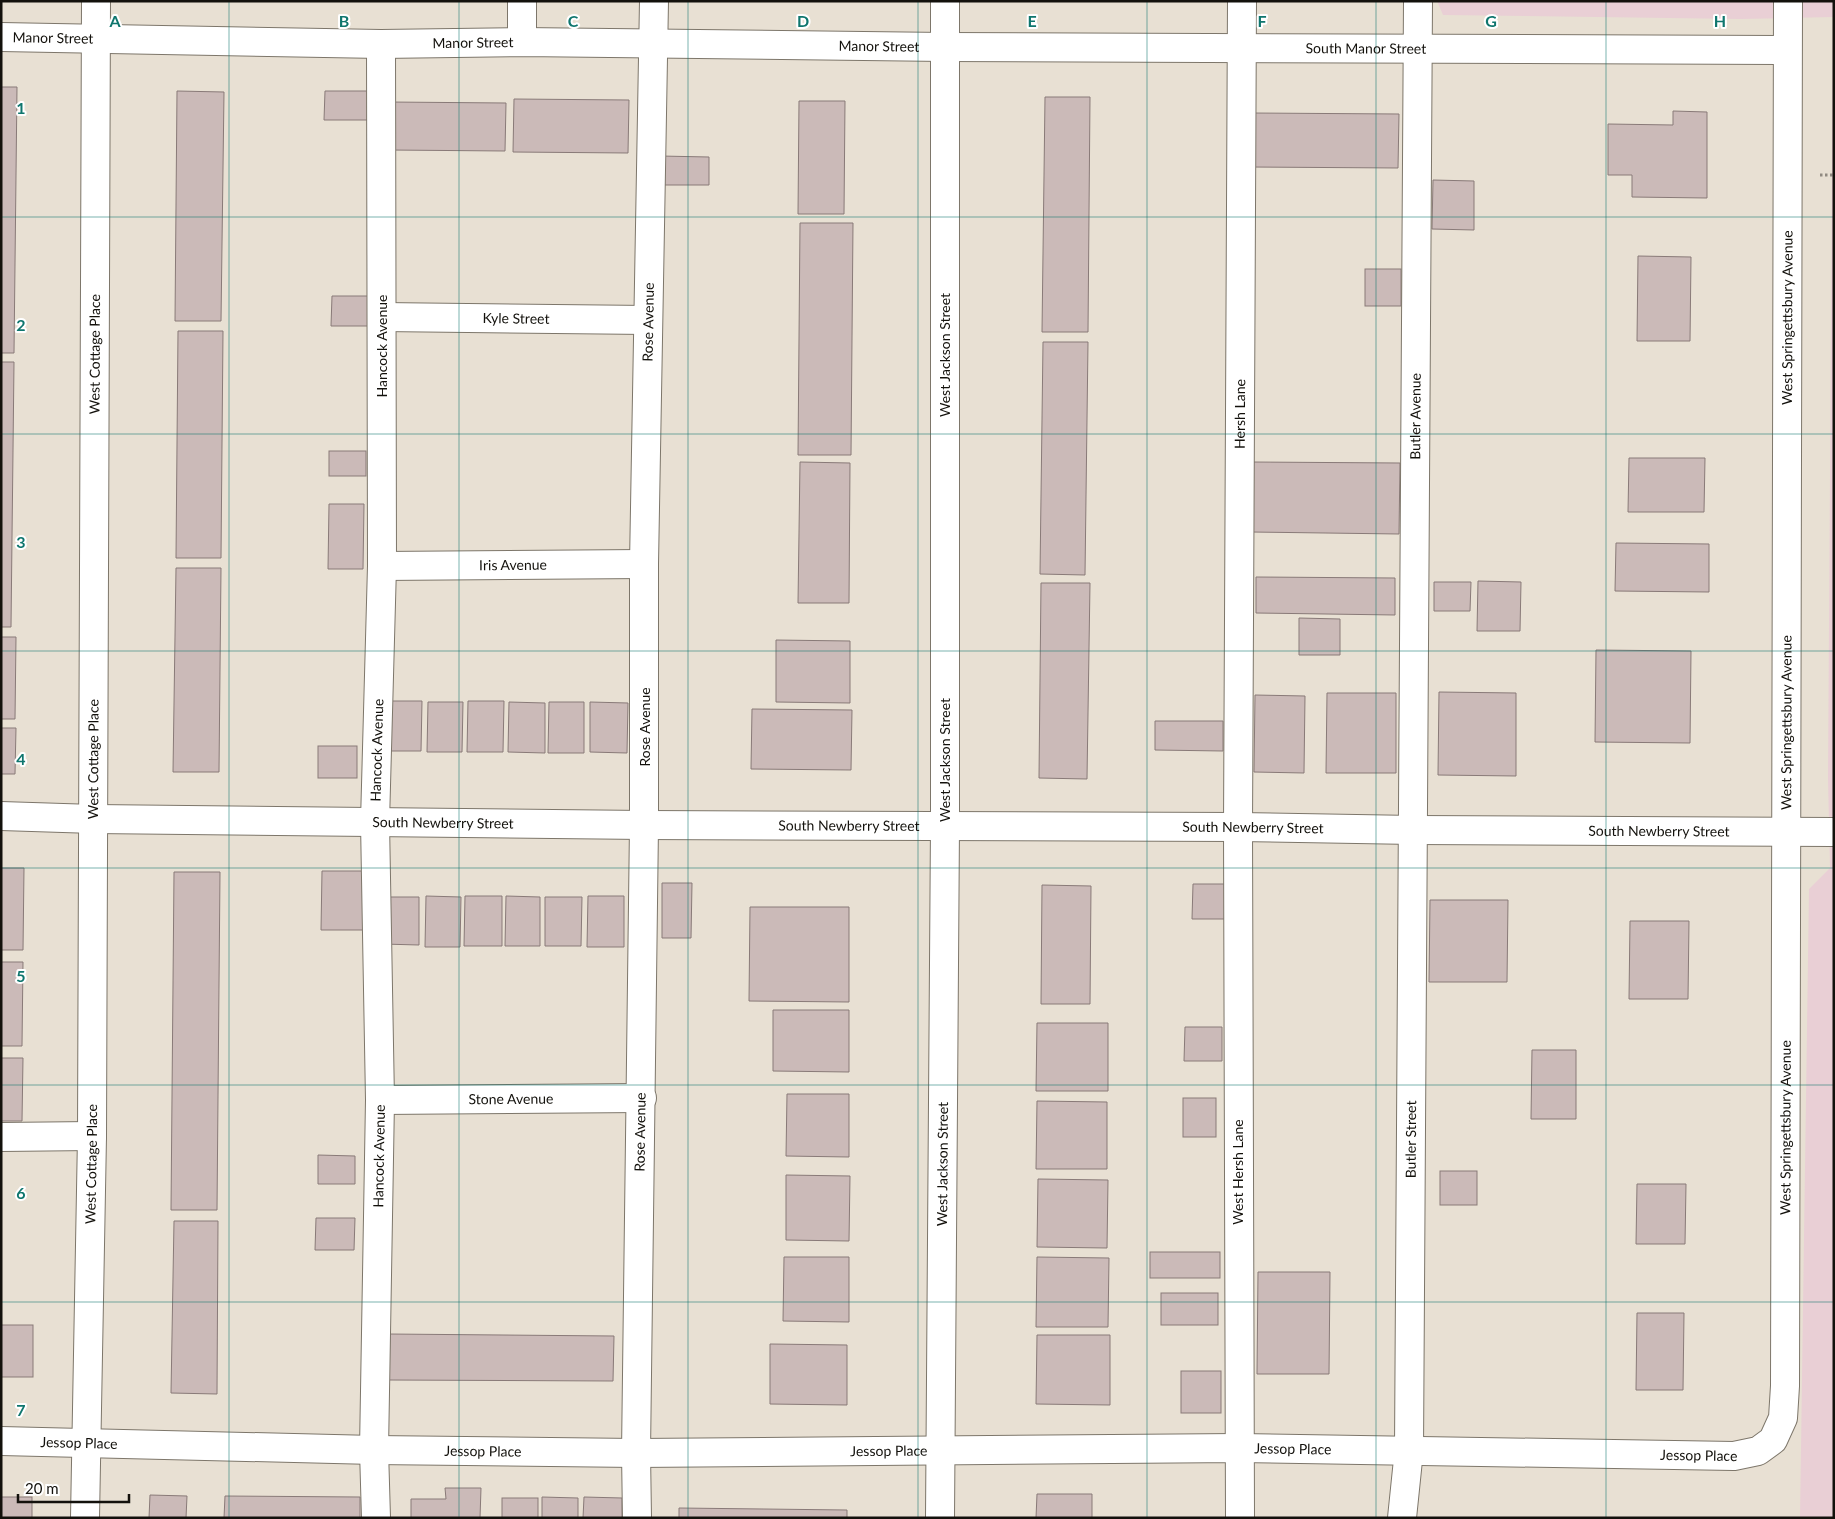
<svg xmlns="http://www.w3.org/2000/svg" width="1835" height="1519" font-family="Lato,sans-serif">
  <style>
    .education { fill: #e9cfd5 }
    .building { fill: #cbbab8; stroke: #897a78 }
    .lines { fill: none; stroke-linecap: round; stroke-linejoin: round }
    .minor-casing { stroke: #7d766a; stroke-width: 30 }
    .path { stroke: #908a81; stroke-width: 3; stroke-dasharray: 2.5 2.5; stroke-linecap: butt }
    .minor { stroke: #fff; stroke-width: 28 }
    .grid { fill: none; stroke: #0f766e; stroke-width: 1; stroke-opacity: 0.55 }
    .labels { text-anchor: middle; stroke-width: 4; stroke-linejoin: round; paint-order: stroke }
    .street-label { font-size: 14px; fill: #13110c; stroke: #fff }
    .grid-label { font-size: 16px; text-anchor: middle; font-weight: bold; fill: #0f766e; stroke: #fff; stroke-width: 4; stroke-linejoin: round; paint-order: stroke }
  </style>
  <rect width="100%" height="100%" fill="#e8e0d3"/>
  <polygon class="education" points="1437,1 1834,1 1834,1518 1800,1518 1809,889 1830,868 1828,778 1833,17 1740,19 1443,15"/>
  <g class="building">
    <polygon points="1,87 17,87 14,353 1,353"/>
    <polygon points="177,91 224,92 221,321 175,321"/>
    <polygon points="325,91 369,91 369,120 324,120"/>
    <polygon points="1045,97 1090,97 1088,332 1042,332"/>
    <polygon points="514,99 629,100 628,153 513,152"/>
    <polygon points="799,101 845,101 844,214 798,214"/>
    <polygon points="389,102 506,103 505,151 389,150"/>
    <polygon points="1673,111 1707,112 1707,198 1632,197 1632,175 1608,175 1608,124 1673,125"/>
    <polygon points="1251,113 1399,114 1398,168 1250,167"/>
    <polygon points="660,156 709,157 709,185 660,185"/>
    <polygon points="1433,180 1474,181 1474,230 1432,229"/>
    <polygon points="800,223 853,223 851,455 798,455"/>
    <polygon points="1638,256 1691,257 1690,341 1637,341"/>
    <rect x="1365" y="269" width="36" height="37"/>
    <polygon points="332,296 369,296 369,326 331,326"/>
    <polygon points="178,331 223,331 221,558 176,558"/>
    <polygon points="1043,342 1088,342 1085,575 1040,574"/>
    <polygon points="1,362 14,362 11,627 1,627"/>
    <rect x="329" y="451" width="37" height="25"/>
    <polygon points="1629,458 1705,458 1704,512 1628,512"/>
    <polygon points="800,462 850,463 849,603 798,603"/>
    <polygon points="1252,462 1400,463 1399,534 1251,532"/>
    <polygon points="329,504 364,504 363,569 328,569"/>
    <polygon points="1616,543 1709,544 1709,592 1615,591"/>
    <polygon points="176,568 221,568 219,772 173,772"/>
    <polygon points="1256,577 1395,578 1395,615 1256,613"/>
    <polygon points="1478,581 1521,582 1520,631 1477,631"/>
    <polygon points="1434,582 1471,582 1470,611 1434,611"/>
    <polygon points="1041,583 1090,583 1087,779 1039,778"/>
    <polygon points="1299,618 1340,619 1340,655 1299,655"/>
    <polygon points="1,637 16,637 15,719 1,719"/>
    <polygon points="776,640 850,641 850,703 776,702"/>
    <polygon points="1596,650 1691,651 1690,743 1595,742"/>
    <polygon points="1439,692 1516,693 1516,776 1438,775"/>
    <polygon points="1327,693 1396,693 1396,773 1326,773"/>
    <polygon points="1255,695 1305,696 1304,773 1254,772"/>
    <polygon points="385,701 422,701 421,751 385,751"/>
    <polygon points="468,701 504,701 503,752 467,752"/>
    <polygon points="428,702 463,702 462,752 427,752"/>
    <polygon points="509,702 545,703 545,753 508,752"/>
    <polygon points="549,702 584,702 584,753 548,753"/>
    <polygon points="590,702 628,703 627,753 590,752"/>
    <polygon points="752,709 852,710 851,770 751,769"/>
    <polygon points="1155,721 1223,721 1223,751 1155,750"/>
    <polygon points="1,728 16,728 15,774 1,774"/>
    <rect x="318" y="746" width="39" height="32"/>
    <polygon points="1,868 24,868 23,950 1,950"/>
    <polygon points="322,871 365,871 364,930 321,930"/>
    <polygon points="174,872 220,872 217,1210 171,1210"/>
    <polygon points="662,883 692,883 691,938 662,938"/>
    <polygon points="1193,884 1227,884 1226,919 1192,919"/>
    <polygon points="1042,885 1091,886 1090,1004 1041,1004"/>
    <polygon points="426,896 461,897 460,947 425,947"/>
    <polygon points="465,896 502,896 502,946 464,946"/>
    <polygon points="506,896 540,897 540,946 505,946"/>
    <polygon points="588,896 624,896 624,947 587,947"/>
    <polygon points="382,897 419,897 419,945 382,944"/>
    <polygon points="545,897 582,897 581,946 545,946"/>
    <polygon points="1430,900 1508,900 1507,982 1429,982"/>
    <polygon points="750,907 849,907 849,1002 749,1001"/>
    <polygon points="1630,921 1689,921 1688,999 1629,999"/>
    <polygon points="1,962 23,962 22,1046 1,1046"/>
    <polygon points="773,1010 849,1010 849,1072 773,1071"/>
    <polygon points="1037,1023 1108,1023 1108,1091 1036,1091"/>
    <polygon points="1185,1027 1222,1027 1222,1061 1184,1061"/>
    <polygon points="1532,1050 1576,1050 1576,1119 1531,1119"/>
    <polygon points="1,1058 23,1058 22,1121 1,1121"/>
    <polygon points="787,1094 849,1094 849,1157 786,1156"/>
    <rect x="1183" y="1098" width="33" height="39"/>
    <polygon points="1037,1101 1107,1102 1107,1169 1036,1169"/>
    <polygon points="318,1155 355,1156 355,1184 318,1184"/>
    <rect x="1440" y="1171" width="37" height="34"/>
    <polygon points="786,1175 850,1176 849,1241 786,1240"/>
    <polygon points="1038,1179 1108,1180 1107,1248 1037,1247"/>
    <polygon points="1637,1184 1686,1184 1685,1244 1636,1244"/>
    <polygon points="316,1218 355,1218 354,1250 315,1250"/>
    <polygon points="174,1221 218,1221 217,1394 171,1393"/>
    <rect x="1150" y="1252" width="70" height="26"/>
    <polygon points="784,1257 849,1257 849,1322 783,1321"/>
    <polygon points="1037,1257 1109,1258 1108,1327 1036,1327"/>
    <polygon points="1258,1272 1330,1272 1329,1374 1257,1374"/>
    <rect x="1161" y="1293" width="57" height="32"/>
    <polygon points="1637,1313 1684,1313 1683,1390 1636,1390"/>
    <rect x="1" y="1325" width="32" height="52"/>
    <polygon points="388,1334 614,1336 613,1381 388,1380"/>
    <polygon points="1037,1335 1110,1335 1110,1405 1036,1404"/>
    <polygon points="770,1344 847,1345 847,1405 770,1404"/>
    <rect x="1181" y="1371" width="40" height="42"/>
    <polygon points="445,1488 481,1488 480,1518 411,1518 411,1499 446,1499"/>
    <polygon points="1037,1494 1092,1494 1092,1518 1036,1518"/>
    <polygon points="150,1495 187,1496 186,1518 149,1518"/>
    <polygon points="225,1496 360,1497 360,1518 224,1518"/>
    <rect x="1" y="1497" width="31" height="21"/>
    <polygon points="542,1497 578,1498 578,1518 542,1518"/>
    <polygon points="584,1497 622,1498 622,1518 583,1518"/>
    <rect x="502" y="1498" width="36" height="20"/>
    <polygon points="679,1508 847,1510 847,1518 679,1518"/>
  </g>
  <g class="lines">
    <defs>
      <g id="minor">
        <path id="s1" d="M1,37L381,44L522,42L945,47L1787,50"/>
        <polyline points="522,42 522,1"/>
        <path id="s2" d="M382,317L648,320"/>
        <path id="s3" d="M382,566L644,564"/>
        <path id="s4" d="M1,816L94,819L644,825L1238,827L1414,830L1834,832"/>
        <path id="s5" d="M380,1100L642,1098"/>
        <polyline points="1,1137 92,1136"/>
        <path id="s6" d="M1,1441L374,1450L636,1453L1239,1448L1734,1456L1758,1451L1773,1440L1783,1418L1785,1386L1788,1"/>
        <path id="s7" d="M85,1518L92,1136L96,1"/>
        <path id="s8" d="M376,1518L374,1450L380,1100L375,822L382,566L381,44"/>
        <path id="s9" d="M637,1518L636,1453L644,825V564L654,1"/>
        <path id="s10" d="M940,1518L945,825V1"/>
        <path id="s11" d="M1240,1518L1238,827L1242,1"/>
        <path id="s12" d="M1402,1518L1409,1450L1418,1"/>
      </g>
    </defs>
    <use href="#minor" class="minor-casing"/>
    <polyline class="path" points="1820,175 1834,175"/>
    <use href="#minor" class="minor"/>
  </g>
  <path class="grid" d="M229,1V1518M459,1V1518M688,1V1518M918,1V1518M1147,1V1518M1376,1V1518M1606,1V1518M1,217H1834M1,434H1834M1,651H1834M1,868H1834M1,1085H1834M1,1302H1834"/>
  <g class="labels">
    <g class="street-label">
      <text dy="5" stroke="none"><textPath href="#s1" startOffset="52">Manor Street</textPath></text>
      <text dy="5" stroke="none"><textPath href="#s1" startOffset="472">Manor Street</textPath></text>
      <text dy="5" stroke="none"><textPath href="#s1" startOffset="878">Manor Street</textPath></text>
      <text dy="5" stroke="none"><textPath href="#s1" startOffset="1365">South Manor Street</textPath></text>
      <text dy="5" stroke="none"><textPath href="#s6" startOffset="2901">West Springettsbury Avenue</textPath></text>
      <text dy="5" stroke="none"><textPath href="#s2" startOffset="134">Kyle Street</textPath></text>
      <text dy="5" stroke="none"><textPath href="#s9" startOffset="1196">Rose Avenue</textPath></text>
      <text transform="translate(382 346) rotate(-90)" y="5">Hancock Avenue</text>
      <text dy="5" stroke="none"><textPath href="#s7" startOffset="1164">West Cottage Place</textPath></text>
      <text transform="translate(945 355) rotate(-90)" y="5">West Jackson Street</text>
      <text dy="5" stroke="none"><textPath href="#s11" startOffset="1104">Hersh Lane</textPath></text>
      <text dy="5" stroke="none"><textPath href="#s12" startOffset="1102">Butler Avenue</textPath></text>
      <text dy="5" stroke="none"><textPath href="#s3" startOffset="131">Iris Avenue</textPath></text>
      <text dy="5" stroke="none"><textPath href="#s6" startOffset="2496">West Springettsbury Avenue</textPath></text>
      <text transform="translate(645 727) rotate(-90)" y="5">Rose Avenue</text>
      <text dy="5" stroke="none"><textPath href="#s8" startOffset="768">Hancock Avenue</textPath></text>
      <text dy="5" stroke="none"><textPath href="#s7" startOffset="759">West Cottage Place</textPath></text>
      <text transform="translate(945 760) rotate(-90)" y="5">West Jackson Street</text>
      <text dy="5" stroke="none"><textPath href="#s4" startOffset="442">South Newberry Street</textPath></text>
      <text dy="5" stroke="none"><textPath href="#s4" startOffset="848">South Newberry Street</textPath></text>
      <text dy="5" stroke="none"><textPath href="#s4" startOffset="1252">South Newberry Street</textPath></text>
      <text dy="5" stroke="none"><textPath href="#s4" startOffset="1658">South Newberry Street</textPath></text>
      <text dy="5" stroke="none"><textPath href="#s5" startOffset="131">Stone Avenue</textPath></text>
      <text dy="5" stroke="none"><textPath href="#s6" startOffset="2091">West Springettsbury Avenue</textPath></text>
      <text dy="5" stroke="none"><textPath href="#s9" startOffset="386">Rose Avenue</textPath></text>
      <text dy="5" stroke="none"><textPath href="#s12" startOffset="379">Butler Street</textPath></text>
      <text dy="5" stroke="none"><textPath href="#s8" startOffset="362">Hancock Avenue</textPath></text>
      <text dy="5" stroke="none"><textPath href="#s7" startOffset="354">West Cottage Place</textPath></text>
      <text dy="5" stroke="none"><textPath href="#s10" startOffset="354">West Jackson Street</textPath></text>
      <text transform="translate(1238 1172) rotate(-90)" y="5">West Hersh Lane</text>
      <text dy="5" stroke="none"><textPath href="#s6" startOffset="78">Jessop Place</textPath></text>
      <text dy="5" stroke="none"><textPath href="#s6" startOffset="1292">Jessop Place</textPath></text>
      <text dy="5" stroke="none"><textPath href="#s6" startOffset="482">Jessop Place</textPath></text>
      <text dy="5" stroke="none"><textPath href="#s6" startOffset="888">Jessop Place</textPath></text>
      <text dy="5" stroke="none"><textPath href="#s6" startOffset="1698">Jessop Place</textPath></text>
    </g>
  </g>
  <g class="grid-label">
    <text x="115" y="27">A</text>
    <text x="344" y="27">B</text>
    <text x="573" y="27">C</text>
    <text x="803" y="27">D</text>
    <text x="1032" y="27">E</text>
    <text x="1262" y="27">F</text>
    <text x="1491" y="27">G</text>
    <text x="1720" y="27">H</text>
    <text x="21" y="114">1</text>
    <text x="21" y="331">2</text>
    <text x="21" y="548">3</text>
    <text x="21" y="765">4</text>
    <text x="21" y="982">5</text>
    <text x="21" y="1199">6</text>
    <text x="21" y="1416">7</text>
  </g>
  <rect width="1835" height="1519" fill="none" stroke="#13110c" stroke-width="5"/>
  <path d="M18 1494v8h111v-8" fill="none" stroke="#13110c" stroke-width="2.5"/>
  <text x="25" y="1494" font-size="15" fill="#13110c" stroke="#ffffff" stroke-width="4" paint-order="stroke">20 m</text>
</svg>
